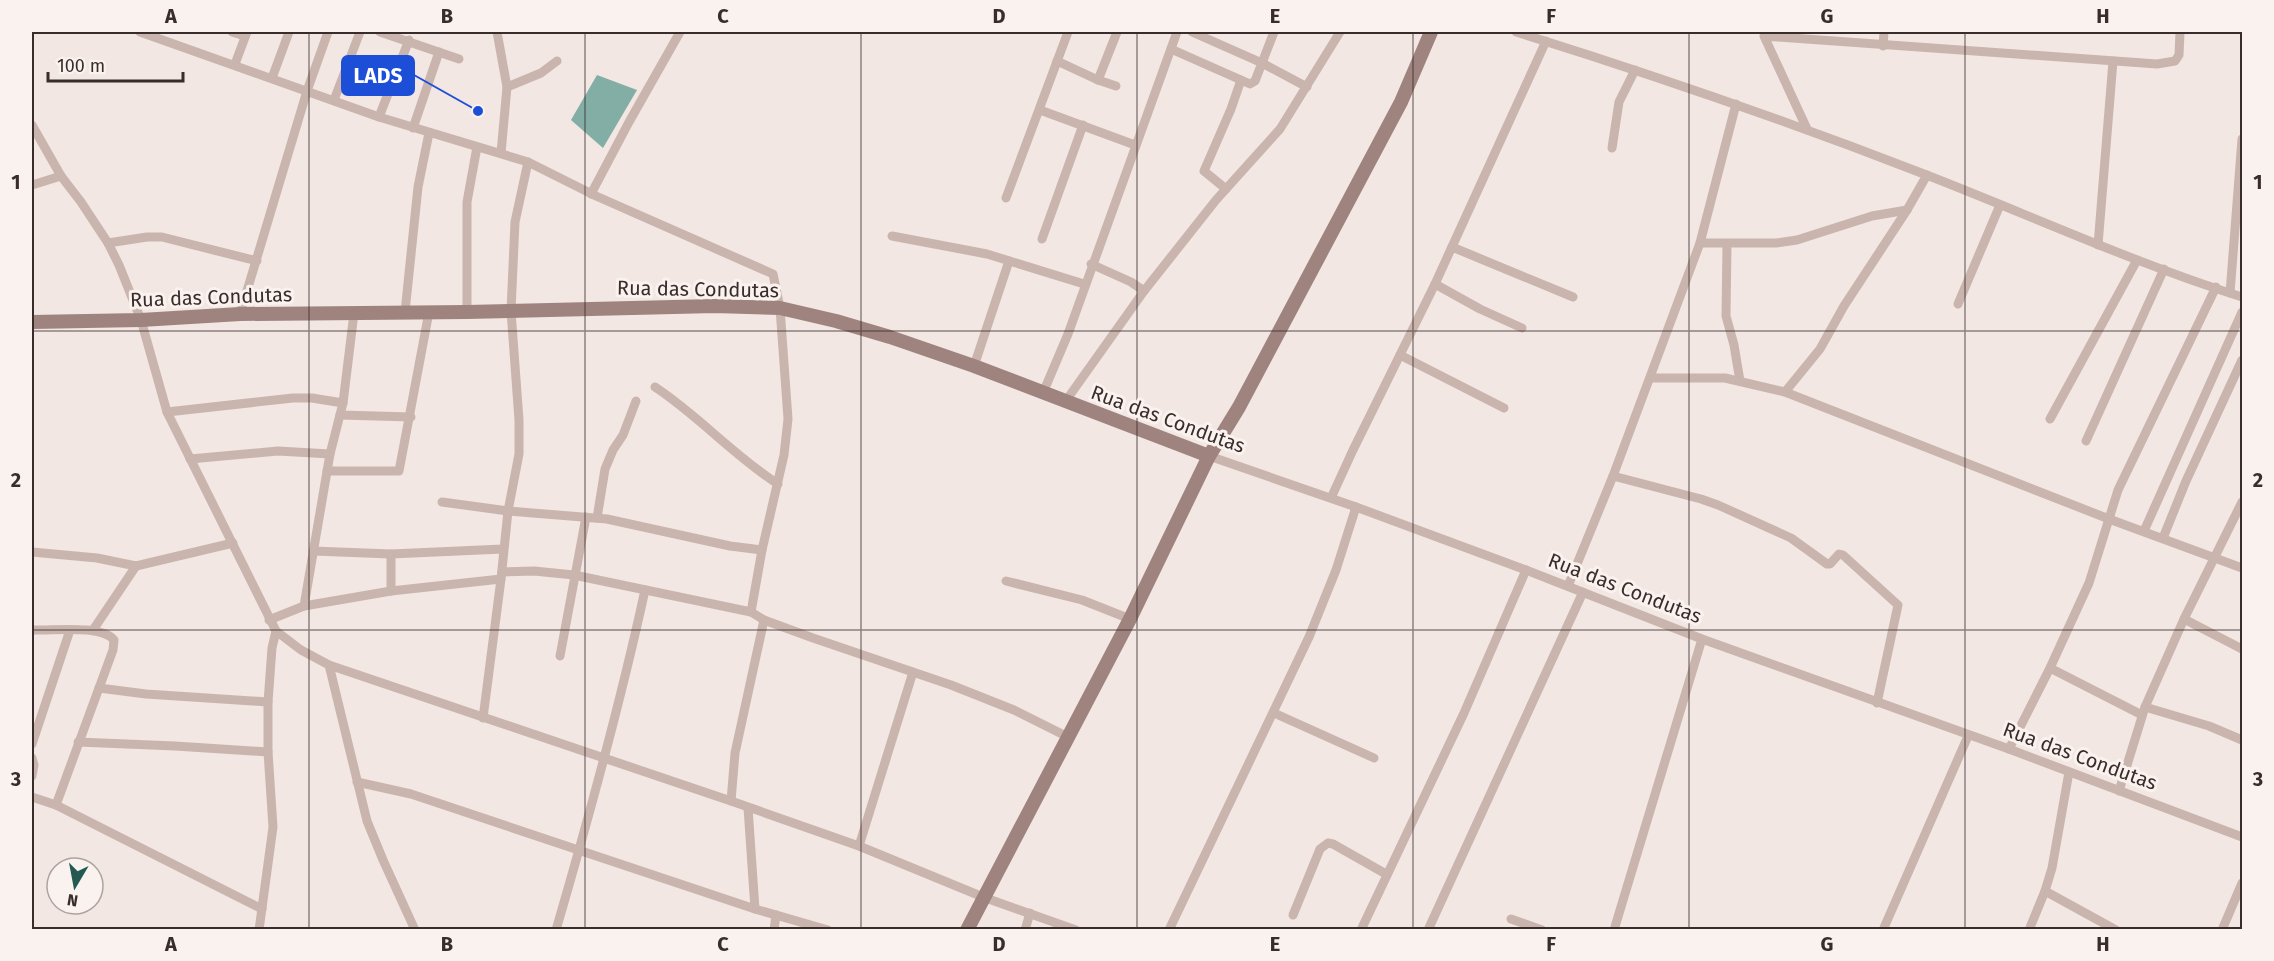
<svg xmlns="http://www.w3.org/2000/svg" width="2274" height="961" font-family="'Fira Sans',sans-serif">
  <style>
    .water { fill: #82aea6 }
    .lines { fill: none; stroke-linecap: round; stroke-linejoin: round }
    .street { stroke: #cab5ae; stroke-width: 9 }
    .secondary { stroke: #9e837f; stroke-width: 14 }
    .grid { fill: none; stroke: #392d2c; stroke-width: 1.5; stroke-opacity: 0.55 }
    .labels { text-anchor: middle; stroke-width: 6; stroke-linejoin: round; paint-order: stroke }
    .street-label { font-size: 20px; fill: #392d2c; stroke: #faf2ee }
    .leader { fill: none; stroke: #1d4ed8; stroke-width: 2 }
    .callout-dot { fill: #1d4ed8; stroke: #faf2ee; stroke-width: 2 }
    .callout { fill: #1d4ed8; stroke: #1d4ed8; stroke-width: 2 }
    .callout-label { font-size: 21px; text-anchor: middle; font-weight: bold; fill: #fff }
    .neatline { fill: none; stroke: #392d2c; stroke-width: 2 }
    .grid-label { font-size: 20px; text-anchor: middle; font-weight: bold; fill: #392d2c }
  </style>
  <rect width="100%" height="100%" fill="#f2e7e2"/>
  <polygon class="water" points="597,75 637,90 603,148 571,120"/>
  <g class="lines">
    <g class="street">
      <polyline points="140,32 379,117 528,162 596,196 773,274 780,308 788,419 784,455 762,550 751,612"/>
      <polyline points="232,32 245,36"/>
      <polyline points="380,32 459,59"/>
      <polyline points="497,32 507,87 501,153"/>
      <polyline points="1192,32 1262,63 1307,87"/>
      <path d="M1516,32C1654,75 1790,122 1924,174C2030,215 2134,263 2242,297"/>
      <polyline points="1883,46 1884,32"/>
      <polyline points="1171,49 1250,84 1255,81 1274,32"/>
      <polyline points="1057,61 1098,80 1116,86"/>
      <polyline points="235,64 247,32"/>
      <polyline points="272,78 289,32"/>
      <polyline points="1098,80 1117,32"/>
      <polyline points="507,87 541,73 557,61"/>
      <polyline points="334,100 360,32"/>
      <polyline points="1040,110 1135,145"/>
      <polyline points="379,117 409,40"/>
      <polyline points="32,125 61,176 81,202 108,243 119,265 141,320 167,412 276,631 301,650 329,665 731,801 859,846 983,897 1076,930"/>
      <polyline points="413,128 439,52"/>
      <polyline points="1807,129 1764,36 2157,64 2175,61 2179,55 2180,32"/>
      <polyline points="1612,148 1619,102 1635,70"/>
      <polyline points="32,185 61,176"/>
      <polyline points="1226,189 1204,171 1231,109 1241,80"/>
      <polyline points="591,194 629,122 680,32"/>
      <polyline points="1006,198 1068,32"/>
      <polyline points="892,236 987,254 1084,284"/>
      <polyline points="1042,239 1083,125"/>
      <polyline points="108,243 147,237 162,237 257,261"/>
      <polyline points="1700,243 1776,243 1797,240 1872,216 1907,210"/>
      <polyline points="1727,244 1726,316 1734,345 1740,381"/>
      <polyline points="2098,245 2113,61"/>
      <polyline points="1452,247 1573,297"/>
      <polyline points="1091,264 1131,282 1144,291"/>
      <polyline points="1435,284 1480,309 1522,328"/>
      <polyline points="2230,293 2242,139"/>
      <polyline points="1958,304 2000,205"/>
      <polyline points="405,312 418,187 429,133"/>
      <polyline points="467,312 467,202 477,147"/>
      <polyline points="240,314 307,91 328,32"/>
      <polyline points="1400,355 1504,408"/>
      <polyline points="974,366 1009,261"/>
      <polyline points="1651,378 1725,378 1785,392 2109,519 2242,568"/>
      <path d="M655,387C699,416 734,456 778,484"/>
      <polyline points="1785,392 1820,349 1844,306 1907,210 1927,175"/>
      <polyline points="1043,393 1068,334 1177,32"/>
      <polyline points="1065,402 1144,291 1216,200 1280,129 1340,32"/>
      <polyline points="167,412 293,398 312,398 343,403"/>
      <polyline points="340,415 411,417"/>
      <polyline points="2050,419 2137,260"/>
      <polyline points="2086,441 2164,269"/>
      <polyline points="1209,456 1356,507 1526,570 1702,639 2009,749 2242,837"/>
      <polyline points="190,459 278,451 330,454"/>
      <polyline points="327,471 399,471 429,312"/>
      <polyline points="1613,476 1701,499 1718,505 1791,538 1827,564 1830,564 1839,554 1843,555 1898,605 1877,703"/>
      <polyline points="1331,498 1353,450 1435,284 1546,41"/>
      <polyline points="442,502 508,511 607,519 730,546 762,550"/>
      <polyline points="597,518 605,469 613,450 623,435 636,401"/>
      <polyline points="2144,531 2242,312"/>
      <polyline points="2163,538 2186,481 2242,360"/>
      <polyline points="313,551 391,554 503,549"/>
      <polyline points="32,552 97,558 136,566 233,543"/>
      <polyline points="502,572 534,571 574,575 751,612 764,620 813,638 951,685 1014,710 1068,737"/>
      <polyline points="1006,581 1082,600 1130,619"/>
      <polyline points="1568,586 1613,476 1700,243 1736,104"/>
      <polyline points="391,591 391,554"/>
      <polyline points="304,606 330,454 343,403 354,313"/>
      <polyline points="2184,619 2242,649"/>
      <polyline points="269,620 304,606 391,591 501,579"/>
      <path d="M32,630C52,631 101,624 114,640L113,650L56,805"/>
      <polyline points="93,630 136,566"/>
      <polyline points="560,656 586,517"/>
      <polyline points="329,665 367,821 383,860 415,930"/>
      <polyline points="2050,668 2142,715"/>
      <polyline points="99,688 146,694 268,702"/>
      <polyline points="2145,707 2209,726 2242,740"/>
      <polyline points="1274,713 1374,758"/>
      <polyline points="483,718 501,579 508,511 519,454 519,420 511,311 515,222 528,162"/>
      <polyline points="78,742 175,746 268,752"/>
      <polyline points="32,744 70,630"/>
      <polyline points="2009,749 2050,668 2089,583 2118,490 2216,287"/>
      <polyline points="32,758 34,765 32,776"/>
      <polyline points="357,782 411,794 755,909 828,930"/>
      <polyline points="2119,791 2145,707 2184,619 2242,502"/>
      <polyline points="32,797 56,805 262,909"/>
      <polyline points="731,801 735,753 764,620"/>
      <polyline points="748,808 755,909"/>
      <polyline points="859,846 913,672"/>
      <polyline points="2045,891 2116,930"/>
      <polyline points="1293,915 1320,849 1328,843 1333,844 1386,874"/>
      <polyline points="1511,919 1542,930"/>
      <polyline points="259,930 273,827 268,752 268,702 272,648 276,631"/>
      <path d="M556,930C589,817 620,705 645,590"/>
      <polyline points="774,930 776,915"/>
      <polyline points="1025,930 1030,913"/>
      <polyline points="1169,930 1309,637 1336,570 1356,507"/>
      <polyline points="1361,930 1464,713 1526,570"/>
      <polyline points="1428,930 1583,592"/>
      <polyline points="1614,930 1702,639"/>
      <polyline points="1883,930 1968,736"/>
      <polyline points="2029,930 2045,891 2052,868 2069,772"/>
      <polyline points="2222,930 2242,883"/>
    </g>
    <g class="secondary">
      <polyline points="32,322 141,320 240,314 467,312 715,306 780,308 836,321 890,337 974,366 1209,456"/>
      <polyline points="967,930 1130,619 1209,456 1239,407 1401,102 1431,32"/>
    </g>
  </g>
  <path class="grid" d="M309,32V930M585,32V930M861,32V930M1137,32V930M1413,32V930M1689,32V930M1965,32V930M32,331H2242M32,630H2242"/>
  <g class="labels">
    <g class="street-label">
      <text transform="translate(698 289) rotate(1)" y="7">Rua das Condutas</text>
      <text transform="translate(211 297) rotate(-2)" y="7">Rua das Condutas</text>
      <text transform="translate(1168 419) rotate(20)" y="7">Rua das Condutas</text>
      <text transform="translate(1625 588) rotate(21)" y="7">Rua das Condutas</text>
      <text transform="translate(2080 756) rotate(20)" y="7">Rua das Condutas</text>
    </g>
  </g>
  <path class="leader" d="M478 111L414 75"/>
  <circle class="callout-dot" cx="478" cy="111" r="6"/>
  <rect class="callout" x="342" y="56" width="72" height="39" rx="6"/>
  <g class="callout-label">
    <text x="378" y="83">LADS</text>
  </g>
  <rect width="2274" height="961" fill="none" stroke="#faf2ee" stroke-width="66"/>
  <g transform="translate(75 886) rotate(190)"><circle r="28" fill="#faf2ee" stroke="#ada3a0" stroke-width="1.5"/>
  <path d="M0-4.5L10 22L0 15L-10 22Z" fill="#235951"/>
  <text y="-9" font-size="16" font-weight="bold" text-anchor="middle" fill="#392d2c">N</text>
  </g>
  <path d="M48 72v9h135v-9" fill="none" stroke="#392d2c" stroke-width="3"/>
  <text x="57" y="72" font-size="18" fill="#392d2c" stroke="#faf2ee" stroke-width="4.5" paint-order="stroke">100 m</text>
  <rect x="33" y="33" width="2208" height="895" class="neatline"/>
  <g class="grid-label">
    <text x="171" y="23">A</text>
    <text x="447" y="23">B</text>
    <text x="723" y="23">C</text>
    <text x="999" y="23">D</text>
    <text x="1275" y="23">E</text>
    <text x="1551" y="23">F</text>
    <text x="1827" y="23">G</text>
    <text x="2103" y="23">H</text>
    <text x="16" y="189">1</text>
    <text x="2258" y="189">1</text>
    <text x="16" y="487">2</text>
    <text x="2258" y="487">2</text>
    <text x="16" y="786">3</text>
    <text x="2258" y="786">3</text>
    <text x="171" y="951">A</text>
    <text x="447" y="951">B</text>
    <text x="723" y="951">C</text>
    <text x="999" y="951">D</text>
    <text x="1275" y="951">E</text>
    <text x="1551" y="951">F</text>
    <text x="1827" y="951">G</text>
    <text x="2103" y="951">H</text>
  </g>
</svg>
